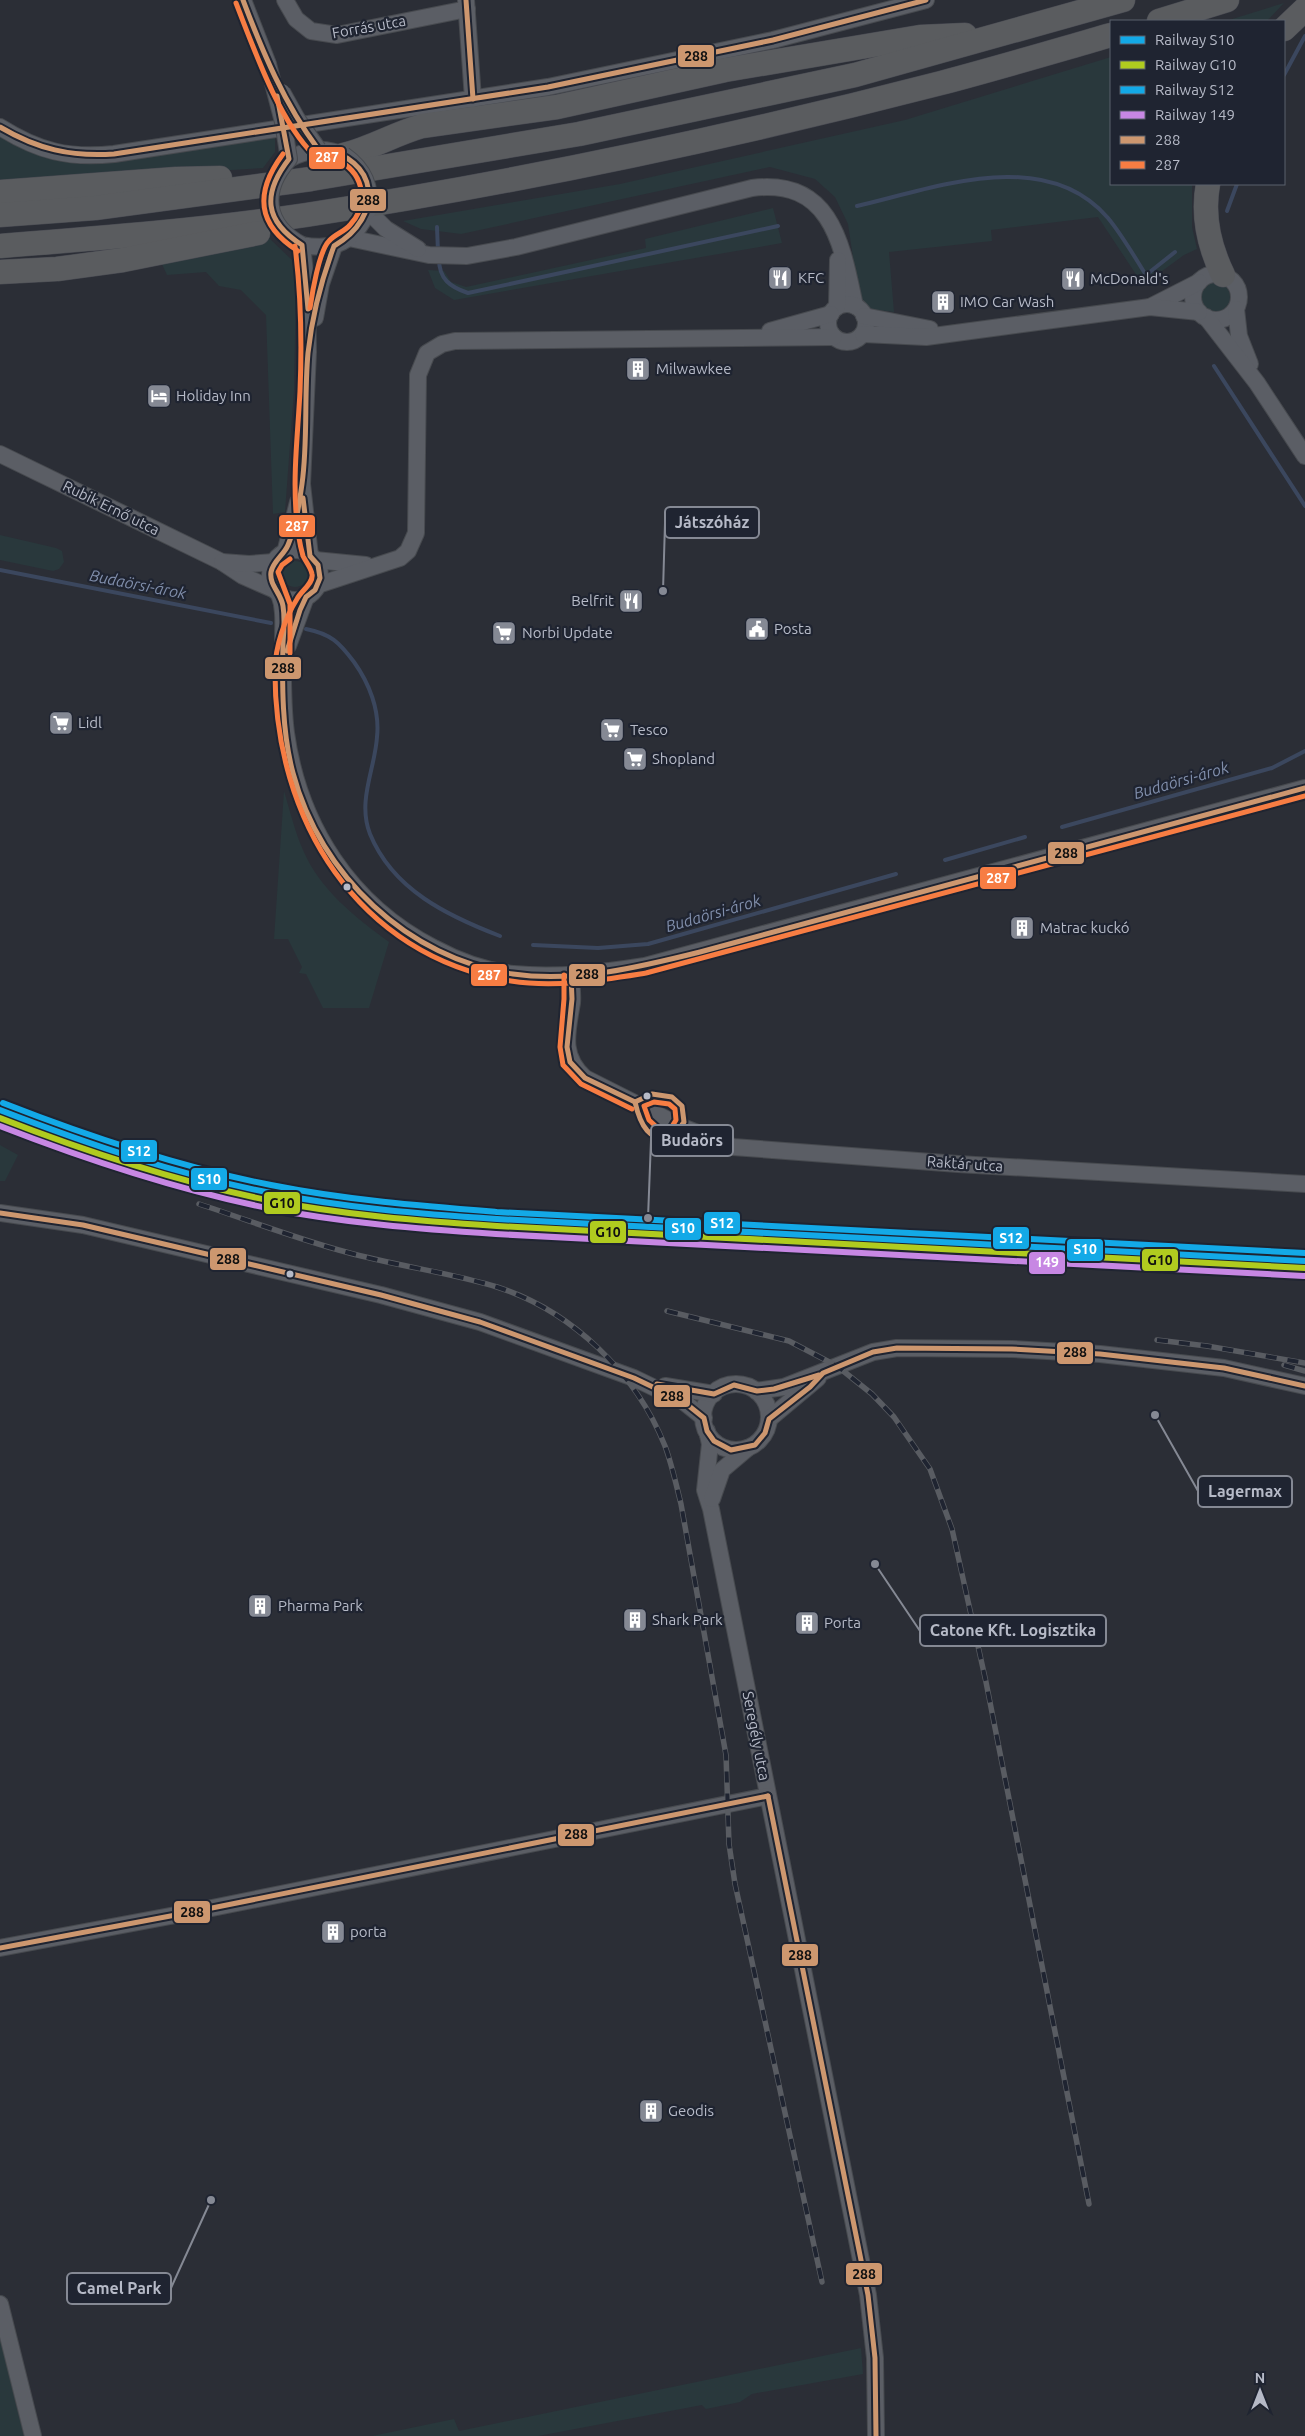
<svg xmlns="http://www.w3.org/2000/svg" width="1305" height="2436" font-family="Ubuntu,sans-serif">
  <style>
    .green { fill: #29383c }
    .lines { fill: none; stroke-linecap: round; stroke-linejoin: round }
    .stream { stroke: #3b475e; stroke-width: 4 }
    .minor-casing { stroke: #474a4f; stroke-width: 18 }
    .highway-casing { stroke: #484a52; stroke-width: 25 }
    .minor { stroke: #5b5e65; stroke-width: 16 }
    .highway { stroke: #5a5c5f; stroke-width: 24 }
    .rail-casing { stroke: #595c62; stroke-width: 5.5 }
    .rail { stroke: #1f2431; stroke-width: 4; stroke-dasharray: 11; stroke-linecap: butt }
    .minor-bridge-casing { stroke: #474a4f; stroke-width: 18; stroke-linecap: butt }
    .minor-bridge { stroke: #5b5e65; stroke-width: 16 }
    .bus-1-casing { stroke: #1f2431; stroke-width: 9 }
    .bus-2-casing { stroke: #1f2431; stroke-width: 9 }
    .bus-1 { stroke: #cd976f; stroke-width: 5 }
    .bus-2 { stroke: #f77d43; stroke-width: 5 }
    .rail-1-casing { stroke: #1f2431; stroke-width: 10 }
    .rail-2-casing { stroke: #1f2431; stroke-width: 10 }
    .rail-3-casing { stroke: #1f2431; stroke-width: 10 }
    .rail-4-casing { stroke: #1f2431; stroke-width: 10 }
    .rail-1 { stroke: #13a9e7; stroke-width: 6 }
    .rail-2 { stroke: #b0cb1f; stroke-width: 6 }
    .rail-3 { stroke: #13a9e7; stroke-width: 6 }
    .rail-4 { stroke: #c787e3; stroke-width: 6 }
    .bus-dot { fill: #b6bac7; stroke: #1f2431; stroke-width: 2 }
    .labels { text-anchor: middle; stroke-width: 4.5; stroke-linejoin: round; paint-order: stroke }
    .street-label { font-size: 15px; fill: #b6bac7; stroke: #1f2431 }
    .poi-label { font-size: 15px; fill: #b6bac7; stroke: #1f2431; text-anchor: start }
    .water-label { font-size: 16px; font-style: italic; fill: #808eab; stroke: #1f2431 }
    .leader { fill: none; stroke: #858994; stroke-width: 2 }
    .callout-dot { fill: #858994; stroke: #1f2431; stroke-width: 2 }
    .callout { fill: #1f2431; stroke: #858994; stroke-width: 2 }
    .callout-label { font-size: 16px; text-anchor: middle; font-weight: bold; fill: #b6bac7 }
    .line-badge { stroke: #1f2431; stroke-width: 2 }
    .badge-label { font-size: 14px; text-anchor: middle; font-weight: bold; fill: #fff }
    .pale-badge-label { font-size: 14px; text-anchor: middle; font-weight: bold; fill: #111 }
  </style>
  <rect width="100%" height="100%" fill="#2b2e36"/>
  <g class="green">
    <polygon points="1284,3 1267,21 1226,21"/>
    <polygon points="1111,57 1111,184 1192,184 1192,227 1197,249 1184,255 1143,285 1098,217 991,230 992,241 889,252 894,312 870,309 859,297 848,224 835,197 815,179 770,167 461,234 421,229 403,221 620,184 905,120"/>
    <path d="M275,136V152L263,168L0,184V137C33,157 66,163 104,162Z"/>
    <polygon points="773,208 782,243 454,300 435,288 428,270 444,271 451,282 466,287 646,248 645,239"/>
    <polygon points="269,238 292,260 296,279 294,390 285,512 273,514 266,315 241,290 219,286 206,272 167,275 161,262"/>
    <circle cx="1215" cy="297" r="15"/>
    <polygon points="0,535 56,548 62,551 64,562 59,569 53,571 0,560"/>
    <circle cx="295" cy="574" r="13"/>
    <path d="M284,791C290,811 295,832 303,850C320,890 355,917 389,942L369,1008H323L306,974L299,973L302,967L288,939H274Z"/>
    <polygon points="0,1145 18,1155 5,1181 0,1181"/>
    <polygon points="0,2338 24,2436 0,2436"/>
    <polygon points="861,2348 863,2374 752,2394 740,2402 706,2409 702,2405 538,2436 372,2436 454,2419 459,2431"/>
  </g>
  <g class="lines">
    <g class="stream">
      <polyline points="1284,75 1305,36"/>
      <path d="M857,206C935,188 1045,145 1108,218C1122,235 1134,256 1146,275L1175,252"/>
      <polyline points="1227,211 1237,184"/>
      <polyline points="437,227 438,252"/>
      <path d="M439,259C439,279 450,287 468,293L778,226"/>
      <polyline points="1214,366 1305,506"/>
      <polyline points="0,570 271,623"/>
      <path d="M306,629C331,634 339,642 354,662C369,683 380,710 377,737C375,769 357,801 370,834C393,890 448,916 500,936"/>
      <polyline points="1062,827 1272,768 1305,751"/>
      <polyline points="945,860 1025,837"/>
      <polyline points="533,945 598,948 648,944 896,874"/>
    </g>
    <defs>
      <g id="minor">
        <polyline points="243,0 268,64"/>
        <polyline points="285,0 296,19 311,31 337,35 467,9"/>
        <polyline points="466,0 473,99"/>
        <path d="M0,127C38,151 69,159 114,154L548,87L773,40L926,0"/>
        <path d="M289,159C308,149 324,147 344,155"/>
        <path d="M349,238L429,255L467,256L516,247L752,188C832,178 842,245 855,306"/>
        <circle cx="1216" cy="297" r="23"/>
        <circle cx="847" cy="323" r="19"/>
        <polyline points="837,307 838,260"/>
        <polyline points="1150,307 1199,282"/>
        <polyline points="1236,309 1239,336 1250,364"/>
        <polyline points="864,316 930,329"/>
        <polyline points="1206,317 1257,383 1305,456"/>
        <polyline points="315,318 321,284 334,246"/>
        <polyline points="770,331 831,314"/>
        <polyline points="863,334 926,337 1150,307 1199,312"/>
        <polyline points="0,454 222,562 243,576 275,590"/>
        <circle cx="295" cy="575" r="25"/>
        <polyline points="285,553 298,502"/>
        <path d="M310,556L302,484L308,352L307,291L302,245C335,251 354,242 368,211L386,229L418,249"/>
        <polyline points="315,560 366,565"/>
        <polyline points="222,562 249,564 274,562"/>
        <polyline points="318,585 400,558 408,551 416,533 418,375 427,353 442,344 455,341 834,337"/>
        <path d="M279,594C285,609 283,626 283,642C283,672 282,703 286,733C299,826 350,905 434,948C458,961 486,971 513,974C558,978 601,973 645,966L1305,788"/>
        <polyline points="288,646 306,597"/>
        <path d="M571,975C571,984 573,994 572,1003C567,1032 560,1056 585,1078L682,1127L733,1147L958,1164L1305,1184"/>
        <polyline points="0,1213 83,1225 381,1295 480,1322 634,1378 684,1402 704,1418"/>
        <circle cx="736" cy="1417" r="33"/>
        <polyline points="665,1386 714,1394"/>
        <polyline points="756,1391 784,1387 873,1352 897,1348 1012,1349 1100,1354 1224,1368 1305,1386"/>
        <polyline points="769,1419 818,1378"/>
        <polyline points="707,1431 710,1444 705,1490 711,1509 868,2295 875,2358 876,2436"/>
        <polyline points="712,1499 722,1470 748,1448"/>
        <polyline points="0,1948 197,1911 768,1796"/>
        <polyline points="0,2304 33,2436"/>
      </g>
      <g id="highway">
        <polyline points="1159,21 1227,0"/>
        <polyline points="1284,29 1305,9"/>
        <path d="M344,155C372,148 394,134 422,126L557,107L725,70L920,37L965,35"/>
        <path d="M1208,184C1202,216 1209,246 1223,275"/>
        <polyline points="0,192 176,179 220,178"/>
        <polyline points="0,215 95,208 311,179 579,134 855,75 1123,0"/>
        <path d="M0,246C102,238 205,230 306,215C520,182 732,137 941,83C998,68 1055,51 1111,35"/>
        <polyline points="0,272 57,269 123,260 258,233"/>
      </g>
    </defs>
    <use href="#minor" class="minor-casing"/>
    <use href="#highway" class="highway-casing"/>
    <use href="#minor" class="minor"/>
    <use href="#highway" class="highway"/>
    <defs>
      <g id="rail">
        <path d="M199,1204C248,1220 297,1239 346,1252C396,1266 448,1272 497,1287C572,1311 636,1373 665,1446C672,1465 676,1484 681,1504L726,1755L729,1844L735,1884L822,2282"/>
        <polyline points="667,1311 789,1341 837,1366 872,1394 894,1417 930,1469 952,1529 986,1682 1089,2204"/>
        <polyline points="1157,1340 1207,1346 1305,1363"/>
        <polyline points="1284,1365 1305,1371"/>
      </g>
    </defs>
    <use href="#rail" class="rail-casing"/>
    <use href="#rail" class="rail"/>
    <defs>
      <g id="minor-bridge">
        <path d="M268,64L283,122L289,159C261,190 264,225 302,245"/>
        <polyline points="282,92 297,119 318,149"/>
        <path d="M344,155C364,169 372,187 368,211"/>
      </g>
    </defs>
    <use href="#minor-bridge" class="minor-bridge-casing"/>
    <use href="#minor-bridge" class="minor-bridge"/>
    <defs>
      <g id="bus-1">
        <path d="M243,0C263,53 284,103 318,149C380,156 385,217 334,246C321,281 312,316 308,353C304,397 308,441 302,484C299,505 296,526 288,545C284,555 273,561 271,572C269,585 281,593 283,606C285,618 284,631 283,643C282,685 282,732 293,773C320,875 408,959 513,974C575,983 640,967 700,952L1305,788"/>
        <polyline points="466,0 473,99"/>
        <path d="M277,96L289,159C262,194 264,221 302,245L308,309"/>
        <path d="M0,127C37,149 71,157 114,154L548,87L773,40L926,0"/>
        <polyline points="287,651 300,610 306,597 315,590 320,578 318,565 310,556 303,498"/>
        <polyline points="571,975 572,999 567,1047 570,1062 585,1078 635,1102"/>
        <path d="M652,1094L672,1097L682,1106L684,1122L675,1135C649,1145 640,1124 635,1102Z"/>
        <polyline points="0,1213 83,1225 381,1295 480,1322 634,1378 684,1402 704,1418 707,1431 714,1441 731,1450 755,1445 765,1433 769,1419 810,1387 823,1373 873,1352 897,1348 1012,1349 1100,1354 1224,1368 1305,1386"/>
        <polyline points="657,1384 714,1394 734,1385 757,1391 774,1389 819,1375"/>
        <polyline points="768,1796 868,2295 875,2358 876,2436"/>
        <polyline points="0,1948 197,1911 768,1796"/>
      </g>
      <g id="bus-2">
        <path d="M236,3C254,49 279,121 314,155C323,158 333,157 341,162C364,175 369,205 350,225C344,232 335,234 329,241C319,251 312,294 310,308"/>
        <path d="M283,154C254,193 257,225 298,251"/>
        <path d="M295,246C301,294 302,343 300,391C298,432 293,471 296,512C297,527 299,542 303,556C306,562 311,568 312,574C314,583 301,591 297,599C285,618 275,647 275,670C274,819 357,956 511,981C556,988 602,980 646,973L1305,796"/>
        <polyline points="290,559 282,565 278,572 290,604 290,653"/>
        <polyline points="564,975 564,999 560,1047 563,1065 581,1084 632,1109"/>
        <polygon points="654,1102 669,1104 675,1109 676,1120 671,1128 661,1131 649,1120 644,1106"/>
      </g>
    </defs>
    <use href="#bus-1" class="bus-1-casing"/>
    <use href="#bus-2" class="bus-2-casing"/>
    <use href="#bus-1" class="bus-1"/>
    <use href="#bus-2" class="bus-2"/>
    <defs>
      <path id="rail-1" d="M0,1110C88,1144 178,1175 271,1193C346,1208 421,1214 497,1219L1305,1261"/>
      <path id="rail-2" d="M0,1118C87,1152 176,1181 267,1200C343,1215 420,1221 497,1226L1305,1268"/>
      <path id="rail-3" d="M3,1103C90,1137 179,1167 271,1185C346,1200 422,1206 497,1212L1305,1253"/>
      <path id="rail-4" d="M0,1126C87,1160 175,1189 267,1208C343,1223 420,1229 496,1234L1304,1276"/>
    </defs>
    <use href="#rail-1" class="rail-1-casing"/>
    <use href="#rail-2" class="rail-2-casing"/>
    <use href="#rail-3" class="rail-3-casing"/>
    <use href="#rail-4" class="rail-4-casing"/>
    <use href="#rail-1" class="rail-1"/>
    <use href="#rail-2" class="rail-2"/>
    <use href="#rail-3" class="rail-3"/>
    <use href="#rail-4" class="rail-4"/>
  </g>
  <defs>
    <symbol id="restaurant-square" viewBox="-11 -11 22 22"><rect x="-9" y="-9" width="18" height="18" rx="4" fill="#858994" stroke="#1f2431"/><path d="M-5-6h1v4h1v-4h1v4h1v-4h1v5L-1.5 .5V6h-2V.5L-5-1ZM5-6V6H3V1.5H1.5Q1.5-4 5-6Z" fill="#fff"/></symbol>
    <symbol id="building-square" viewBox="-11 -11 22 22"><rect x="-9" y="-9" width="18" height="18" rx="4" fill="#858994" stroke="#1f2431"/><path d="M-4-6H4V6H1V3H-1V6H-4ZM-2.5-4.3h1.7v1.8h-1.7ZM.8-4.3h1.7v1.8H.8ZM-2.5-1h1.7V.8h-1.7ZM.8-1h1.7V.8H.8Z" fill="#fff"/></symbol>
    <symbol id="hotel-square" viewBox="-11 -11 22 22"><rect x="-9" y="-9" width="18" height="18" rx="4" fill="#858994" stroke="#1f2431"/><path d="M-6-4.5h1.5V1H6V5H4.5V3h-9V5H-6ZM-4 0a1.8 1.8 0 1 1 3.6 0ZM.5 0V-2.5h3Q6-2.5 6 0Z" fill="#fff"/></symbol>
    <symbol id="civic-square" viewBox="-11 -11 22 22"><rect x="-9" y="-9" width="18" height="18" rx="4" fill="#858994" stroke="#1f2431"/><path d="M-.6-6.5H3V-4.5H.6V-3L4-1V1h2V6H-6V1h2V-1L-.6-3ZM-1.2 2.5V6h2.4V2.5Z" fill="#fff"/></symbol>
    <symbol id="supermarket-square" viewBox="-11 -11 22 22"><rect x="-9" y="-9" width="18" height="18" rx="4" fill="#858994" stroke="#1f2431"/><path d="M-6-5.5h2.5l.6 2H6L4.5 2H-2.5L-4.4-4H-6ZM-1.5 3.2a1.3 1.3 0 1 0 .1 0ZM3 3.2a1.3 1.3 0 1 0 .1 0Z" fill="#fff"/></symbol>
  </defs>
  <g fill-rule="evenodd">
    <use href="#restaurant-square" x="766" y="264" width="28" height="28"/>
    <use href="#restaurant-square" x="1059" y="265" width="28" height="28"/>
    <use href="#building-square" x="929" y="288" width="28" height="28"/>
    <use href="#building-square" x="624" y="355" width="28" height="28"/>
    <use href="#hotel-square" x="145" y="382" width="28" height="28"/>
    <use href="#restaurant-square" x="617" y="587" width="28" height="28"/>
    <use href="#civic-square" x="743" y="615" width="28" height="28"/>
    <use href="#supermarket-square" x="490" y="619" width="28" height="28"/>
    <use href="#supermarket-square" x="47" y="709" width="28" height="28"/>
    <use href="#supermarket-square" x="598" y="716" width="28" height="28"/>
    <use href="#supermarket-square" x="621" y="745" width="28" height="28"/>
    <use href="#building-square" x="1008" y="914" width="28" height="28"/>
    <use href="#building-square" x="246" y="1592" width="28" height="28"/>
    <use href="#building-square" x="621" y="1606" width="28" height="28"/>
    <use href="#building-square" x="793" y="1609" width="28" height="28"/>
    <use href="#building-square" x="319" y="1918" width="28" height="28"/>
    <use href="#building-square" x="637" y="2097" width="28" height="28"/>
  </g>
  <g class="bus-dot">
    <circle cx="347" cy="887" r="4.5"/>
    <circle cx="647" cy="1096" r="4.5"/>
    <circle cx="290" cy="1274" r="4.5"/>
  </g>
  <g class="labels">
    <g class="street-label">
      <text transform="translate(369 27) rotate(-10)" y="5">Forrás utca</text>
      <text transform="translate(111 508) rotate(26)" y="5">Rubik Ernő utca</text>
      <text transform="translate(965 1164) rotate(4)" y="5">Raktár utca</text>
      <text transform="translate(756 1736) rotate(79)" y="5">Seregély utca</text>
    </g>
    <g class="poi-label">
      <text x="798" y="283">KFC</text>
      <text x="1090" y="284">McDonald's</text>
      <text x="960" y="307">IMO Car Wash</text>
      <text x="656" y="374">Milwawkee</text>
      <text x="176" y="401">Holiday Inn</text>
      <text x="614" y="606" text-anchor="end">Belfrit</text>
      <text x="774" y="634">Posta</text>
      <text x="522" y="638">Norbi Update</text>
      <text x="78" y="728">Lidl</text>
      <text x="630" y="735">Tesco</text>
      <text x="652" y="764">Shopland</text>
      <text x="1040" y="933">Matrac kuckó</text>
      <text x="278" y="1611">Pharma Park</text>
      <text x="652" y="1625">Shark Park</text>
      <text x="824" y="1628">Porta</text>
      <text x="350" y="1937">porta</text>
      <text x="668" y="2116">Geodis</text>
    </g>
    <g class="water-label">
      <text transform="translate(138 584) rotate(11)" y="6">Budaörsi-árok</text>
      <text transform="translate(1181 780) rotate(-16)" y="6">Budaörsi-árok</text>
      <text transform="translate(713 913) rotate(-16)" y="6">Budaörsi-árok</text>
    </g>
  </g>
  <path class="leader" d="M663 591L665 523M648 1218L651 1140M1155 1415L1198 1491M875 1564L920 1631M211 2200L171 2288"/>
  <g class="callout-dot">
    <circle cx="663" cy="591" r="5"/>
    <circle cx="648" cy="1218" r="5"/>
    <circle cx="1155" cy="1415" r="5"/>
    <circle cx="875" cy="1564" r="5"/>
    <circle cx="211" cy="2200" r="5"/>
  </g>
  <g class="callout">
    <rect x="665" y="507" width="94" height="31" rx="5"/>
    <rect x="651" y="1125" width="82" height="31" rx="5"/>
    <rect x="1198" y="1476" width="94" height="31" rx="5"/>
    <rect x="920" y="1615" width="186" height="31" rx="5"/>
    <rect x="67" y="2273" width="104" height="31" rx="5"/>
  </g>
  <g class="callout-label">
    <text x="712" y="528">Játszóház</text>
    <text x="692" y="1146">Budaörs</text>
    <text x="1245" y="1497">Lagermax</text>
    <text x="1013" y="1636">Catone Kft. Logisztika</text>
    <text x="119" y="2294">Camel Park</text>
  </g>
  <g class="line-badge">
    <rect x="677" y="44" width="38" height="24" rx="5" fill="#cd976f"/>
    <rect x="308" y="146" width="38" height="24" rx="5" fill="#f77d43"/>
    <rect x="349" y="188" width="38" height="24" rx="5" fill="#cd976f"/>
    <rect x="278" y="514" width="38" height="24" rx="5" fill="#f77d43"/>
    <rect x="264" y="656" width="38" height="24" rx="5" fill="#cd976f"/>
    <rect x="1047" y="841" width="38" height="24" rx="5" fill="#cd976f"/>
    <rect x="979" y="866" width="38" height="24" rx="5" fill="#f77d43"/>
    <rect x="568" y="963" width="38" height="24" rx="5" fill="#cd976f"/>
    <rect x="470" y="963" width="38" height="24" rx="5" fill="#f77d43"/>
    <rect x="120" y="1139" width="38" height="24" rx="5" fill="#13a9e7"/>
    <rect x="190" y="1167" width="38" height="24" rx="5" fill="#13a9e7"/>
    <rect x="263" y="1191" width="38" height="24" rx="5" fill="#b0cb1f"/>
    <rect x="703" y="1211" width="38" height="24" rx="5" fill="#13a9e7"/>
    <rect x="664" y="1217" width="38" height="24" rx="5" fill="#13a9e7"/>
    <rect x="589" y="1220" width="38" height="24" rx="5" fill="#b0cb1f"/>
    <rect x="992" y="1226" width="38" height="24" rx="5" fill="#13a9e7"/>
    <rect x="1066" y="1238" width="38" height="24" rx="5" fill="#13a9e7"/>
    <rect x="209" y="1247" width="38" height="24" rx="5" fill="#cd976f"/>
    <rect x="1141" y="1248" width="38" height="24" rx="5" fill="#b0cb1f"/>
    <rect x="1028" y="1251" width="38" height="24" rx="5" fill="#c787e3"/>
    <rect x="1056" y="1341" width="38" height="24" rx="5" fill="#cd976f"/>
    <rect x="653" y="1384" width="38" height="24" rx="5" fill="#cd976f"/>
    <rect x="557" y="1823" width="38" height="24" rx="5" fill="#cd976f"/>
    <rect x="173" y="1900" width="38" height="24" rx="5" fill="#cd976f"/>
    <rect x="781" y="1943" width="38" height="24" rx="5" fill="#cd976f"/>
    <rect x="845" y="2262" width="38" height="24" rx="5" fill="#cd976f"/>
  </g>
  <g class="badge-label">
    <text x="327" y="162">287</text>
    <text x="297" y="531">287</text>
    <text x="998" y="883">287</text>
    <text x="489" y="980">287</text>
    <text x="139" y="1156">S12</text>
    <text x="209" y="1184">S10</text>
    <text x="722" y="1228">S12</text>
    <text x="683" y="1233">S10</text>
    <text x="1011" y="1243">S12</text>
    <text x="1085" y="1254">S10</text>
    <text x="1047" y="1267">149</text>
  </g>
  <g class="pale-badge-label">
    <text x="696" y="61">288</text>
    <text x="368" y="205">288</text>
    <text x="283" y="673">288</text>
    <text x="1066" y="858">288</text>
    <text x="587" y="979">288</text>
    <text x="282" y="1208">G10</text>
    <text x="608" y="1237">G10</text>
    <text x="228" y="1264">288</text>
    <text x="1160" y="1265">G10</text>
    <text x="1075" y="1357">288</text>
    <text x="672" y="1401">288</text>
    <text x="576" y="1839">288</text>
    <text x="192" y="1917">288</text>
    <text x="800" y="1960">288</text>
    <text x="864" y="2279">288</text>
  </g>
  <rect x="1110" y="20" width="175" height="165" fill="#1f2431" stroke="#5b606d"/>
  <rect x="1120" y="36" width="25" height="8" fill="#13a9e7" stroke="#5b606d"/>
  <text x="1155" y="45" font-size="15" fill="#b6bac7">Railway S10</text>
  <rect x="1120" y="61" width="25" height="8" fill="#b0cb1f" stroke="#5b606d"/>
  <text x="1155" y="70" font-size="15" fill="#b6bac7">Railway G10</text>
  <rect x="1120" y="86" width="25" height="8" fill="#13a9e7" stroke="#5b606d"/>
  <text x="1155" y="95" font-size="15" fill="#b6bac7">Railway S12</text>
  <rect x="1120" y="111" width="25" height="8" fill="#c787e3" stroke="#5b606d"/>
  <text x="1155" y="120" font-size="15" fill="#b6bac7">Railway 149</text>
  <rect x="1120" y="136" width="25" height="8" fill="#cd976f" stroke="#5b606d"/>
  <text x="1155" y="145" font-size="15" fill="#b6bac7">288</text>
  <rect x="1120" y="161" width="25" height="8" fill="#f77d43" stroke="#5b606d"/>
  <text x="1155" y="170" font-size="15" fill="#b6bac7">287</text>
  <g transform="translate(1260 2391)" stroke="#1f2431" stroke-width="4" paint-order="stroke">
  <path d="M0-4L9 19L0 12L-9 19Z" fill="#b6bac7"/>
  <text y="-8" font-size="14" font-weight="bold" text-anchor="middle" fill="#b6bac7">N</text>
  </g>
</svg>
